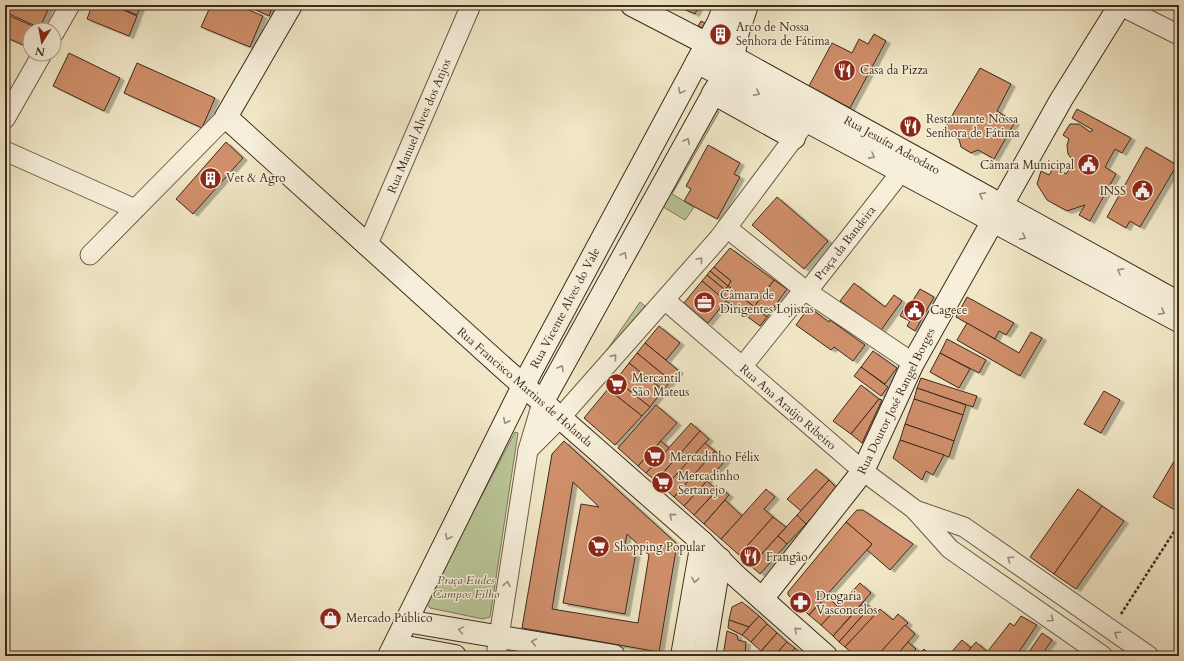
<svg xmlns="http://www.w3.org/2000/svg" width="1184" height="661" font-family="Cardo,serif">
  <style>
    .green { fill: #b9c596; stroke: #7b7859 }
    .building { fill: #cf8f6b; stroke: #3d2b1c; fill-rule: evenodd; filter: url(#shadow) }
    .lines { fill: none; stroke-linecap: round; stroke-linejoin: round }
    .street-casing { stroke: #6a5a46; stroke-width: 21 }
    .secondary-casing { stroke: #3d2b1c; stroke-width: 24 }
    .path { stroke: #3d2b1c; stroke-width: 2.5; stroke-dasharray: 3 2; stroke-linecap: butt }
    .street { stroke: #f6efda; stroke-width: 19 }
    .secondary { stroke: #f6efda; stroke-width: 22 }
    .oneway { stroke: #9a8d7b }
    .labels { text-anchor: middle; stroke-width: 3; stroke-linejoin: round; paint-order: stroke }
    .poi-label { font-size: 12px; fill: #3d2b1c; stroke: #f6efda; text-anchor: start }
    .street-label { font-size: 12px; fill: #3d2b1c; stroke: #f6efda }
    .park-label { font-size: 12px; font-style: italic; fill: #5c523a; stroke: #f6efda }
  </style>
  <defs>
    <filter id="shadow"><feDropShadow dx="4.5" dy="2.5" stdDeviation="0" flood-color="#0004"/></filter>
  </defs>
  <rect width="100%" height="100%" fill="#f1e7c6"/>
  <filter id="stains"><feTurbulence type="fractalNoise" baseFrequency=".005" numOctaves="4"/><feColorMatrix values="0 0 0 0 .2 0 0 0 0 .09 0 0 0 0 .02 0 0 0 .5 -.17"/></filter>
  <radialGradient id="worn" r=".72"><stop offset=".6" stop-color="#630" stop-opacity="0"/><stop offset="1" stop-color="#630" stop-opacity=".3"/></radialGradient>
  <g class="green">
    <polygon points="714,109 719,112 672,194 694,207 685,220 660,205"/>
    <polygon points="640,302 645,306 607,350"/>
    <polygon points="515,432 518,433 490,617 483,619 430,608 426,602"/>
  </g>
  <g class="building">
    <polygon points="5,5 50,5 40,28 5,12"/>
    <polygon points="92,5 112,5 137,16 129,36 87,19"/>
    <polygon points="114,5 141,5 137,15"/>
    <polygon points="211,5 237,5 263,16 250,47 201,27"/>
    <polygon points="245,5 273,5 269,16"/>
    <polygon points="675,5 699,5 695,14"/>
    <polygon points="5,14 42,30 30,30 30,48 5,37"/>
    <polygon points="701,21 743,42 741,46 698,26"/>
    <polygon points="874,34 886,41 850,108 809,86 832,43 852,53 859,39 868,44"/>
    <polygon points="69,53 120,78 104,111 53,86"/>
    <polygon points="137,63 215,98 202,128 124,93"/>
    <polygon points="980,68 1011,84 997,111 1015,122 994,159 978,150 971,153 961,147 959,139 943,131"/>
    <polygon points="1077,109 1131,138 1122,153 1115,149 1105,167 1116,174 1090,221 1079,215 1085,205 1067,211 1047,200 1037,184 1041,171 1049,175 1054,167 1066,174 1074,162 1068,154 1067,145 1069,139 1063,135 1070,124 1079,124 1090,132 1093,130 1072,118"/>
    <polygon points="226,142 243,158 193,214 176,199"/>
    <polygon points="708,145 740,163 734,174 740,177 717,219 684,201 691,189 686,186"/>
    <polygon points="1146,147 1177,165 1140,227 1130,221 1126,228 1107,217"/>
    <polygon points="777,197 828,241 804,269 752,225"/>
    <polygon points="730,248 774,280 754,307 728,286 731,281 714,267"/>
    <polygon points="714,267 731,281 728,286 710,271"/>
    <polygon points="710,271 728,286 725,290 707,275"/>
    <polygon points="707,275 725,290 728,286 734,291 726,301 702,281"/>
    <polygon points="774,280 787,289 767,317 754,307"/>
    <polygon points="702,281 726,301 708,323 684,303"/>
    <polygon points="854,283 885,307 894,295 902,301 881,330 840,301"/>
    <polygon points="920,289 934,297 915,331 907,326 910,321 900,316 907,303 910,305"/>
    <polygon points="734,291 767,317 760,326 726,301"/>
    <polygon points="967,297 1014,323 1006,335 999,331 995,339 956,317"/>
    <polygon points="809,307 829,322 830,320 865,345 853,361 834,347 831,350 796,325"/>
    <polygon points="967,323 1019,353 1031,332 1042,338 1020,376 957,340"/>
    <polygon points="659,326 680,343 666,360 645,343"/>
    <polygon points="947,339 986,360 979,373 940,353"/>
    <polygon points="645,343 679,371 671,381 637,353"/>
    <polygon points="873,351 897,368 885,384 861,367"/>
    <polygon points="637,353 671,381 663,390 629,363"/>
    <polygon points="940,353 970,369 959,388 930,372"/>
    <polygon points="629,363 663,390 650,407 616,380"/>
    <polygon points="861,367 888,387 881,396 854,376"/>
    <polygon points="921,378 977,396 973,407 917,388"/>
    <polygon points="616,380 650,407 642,416 608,389"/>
    <polygon points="861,385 879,399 851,434 833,421"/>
    <polygon points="917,388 966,405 963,415 914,399"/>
    <polygon points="608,389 642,416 615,445 584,418"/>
    <polygon points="1104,391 1120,400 1101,433 1084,424"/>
    <polygon points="879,399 882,400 862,443 851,434"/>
    <polygon points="914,399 963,415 954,441 905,424"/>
    <polygon points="656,405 677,423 638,466 618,448"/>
    <polygon points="691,423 700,431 656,481 646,473"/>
    <polygon points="905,424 954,441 949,457 900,440"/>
    <polygon points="700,431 709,439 664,488 656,481"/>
    <polygon points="900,440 944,455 933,475 926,471 922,480 893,458"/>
    <path d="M564,441L677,544L659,652L522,628L552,454ZM573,482L599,507L581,504L563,603L625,614L636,552L624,550L627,534L649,555L638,623L552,609Z"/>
    <polygon points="661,441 669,448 646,473 638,466"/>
    <polygon points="705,443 715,451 674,497 664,488"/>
    <polygon points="715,451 726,460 684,506 674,497"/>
    <polygon points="1179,453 1179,511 1178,512 1153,497"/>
    <polygon points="816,469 829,480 801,511 787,499"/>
    <polygon points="829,480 838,489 806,524 797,515"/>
    <polygon points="707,481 717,490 694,515 684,506"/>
    <polygon points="720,487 729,495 704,524 694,515"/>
    <polygon points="766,489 775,497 764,509 773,517 739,555 721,539"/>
    <polygon points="1078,489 1102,506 1054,574 1030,557"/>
    <polygon points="725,500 742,516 721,539 704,524"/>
    <polygon points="1102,506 1124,521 1076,589 1054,574"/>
    <polygon points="857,510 863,510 913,544 890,570 867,550 872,544 846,522"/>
    <polygon points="797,515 806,524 787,544 778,536"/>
    <polygon points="773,517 786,527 751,566 739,555"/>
    <polygon points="846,522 872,544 809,615 788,595 788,592"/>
    <polygon points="778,536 787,544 760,574 751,566"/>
    <polygon points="860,583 871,593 833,636 821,625"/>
    <polygon points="827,596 838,607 821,625 809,615"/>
    <polygon points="742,602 759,616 749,627 729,620 732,607"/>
    <polygon points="864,602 870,607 839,642 833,636"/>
    <polygon points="870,607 877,613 845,647 839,642"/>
    <polygon points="880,609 893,620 898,614 908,623 877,656 855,656 845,647"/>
    <polygon points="759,616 767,624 751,642 742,635"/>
    <polygon points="1021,616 1037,625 1016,656 984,656 1010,623 1014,626"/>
    <polygon points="729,620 749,627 742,635 728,628"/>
    <polygon points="767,624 777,633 761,651 751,642"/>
    <polygon points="905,625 915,634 896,656 877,656"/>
    <polygon points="727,631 737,635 738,640 746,642 745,654 750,656 723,656"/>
    <polygon points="777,633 787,642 774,656 757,656"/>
    <polygon points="1042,633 1052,640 1041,656 1026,656"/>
    <polygon points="962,640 971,648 964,656 948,656"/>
    <polygon points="787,642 795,648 788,656 774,656"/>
    <polygon points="908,642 916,649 911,654 913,656 896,656"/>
    <polygon points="976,642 988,652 984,656 964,656"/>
    <polygon points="795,648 803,656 788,656"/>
    <polygon points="924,649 931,656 918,656"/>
  </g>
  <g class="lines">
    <defs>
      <g id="street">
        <polyline points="1119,5 1179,35"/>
        <polyline points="54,33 70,5"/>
        <polyline points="5,119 42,54"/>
        <polyline points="5,151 135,209"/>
        <polyline points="727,228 806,291 913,363"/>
        <polyline points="367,246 471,5"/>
        <polyline points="90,255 226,117"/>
        <polyline points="665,300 863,471 914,509 950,549 1103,656"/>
        <polyline points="742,367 802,292 810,288 901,172"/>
        <polyline points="528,450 560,418 719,238 802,127"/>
        <polyline points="915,510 964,527 1149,656"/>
        <polyline points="496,656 528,450 542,403"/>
      </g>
      <g id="secondary">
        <polyline points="291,5 226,117 508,372 702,542 736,576 826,656"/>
        <polyline points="632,5 742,62 1179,303"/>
        <polyline points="697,62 1179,321"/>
        <polyline points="713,93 794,138"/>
        <polyline points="542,403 733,58 738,32 747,5"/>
        <polyline points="762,599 863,471 913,363 1061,100 1120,5"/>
        <polyline points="406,621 614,656"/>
        <polyline points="395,645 455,656"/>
        <polyline points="389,656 523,386 718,23 725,5"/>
        <polyline points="682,656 702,542"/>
        <polyline points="704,656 720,559"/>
      </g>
    </defs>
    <use href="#street" class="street-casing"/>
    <use href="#secondary" class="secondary-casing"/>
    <polyline class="path" points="1121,614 1179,524"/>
    <use href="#street" class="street"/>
    <use href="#secondary" class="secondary"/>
  </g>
  <defs><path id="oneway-chevron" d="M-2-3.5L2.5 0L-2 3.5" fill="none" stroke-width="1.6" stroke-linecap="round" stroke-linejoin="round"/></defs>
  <g class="oneway">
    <use href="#oneway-chevron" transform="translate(681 91) rotate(118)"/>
    <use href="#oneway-chevron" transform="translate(757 93) rotate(28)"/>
    <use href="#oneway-chevron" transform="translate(687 141) rotate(-61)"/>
    <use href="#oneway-chevron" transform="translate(872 156) rotate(29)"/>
    <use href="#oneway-chevron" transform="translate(982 195) rotate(-151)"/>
    <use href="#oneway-chevron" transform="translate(1023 237) rotate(28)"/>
    <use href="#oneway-chevron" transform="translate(624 255) rotate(-61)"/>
    <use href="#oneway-chevron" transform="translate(700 260) rotate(-49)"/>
    <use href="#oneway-chevron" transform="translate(1120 271) rotate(-151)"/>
    <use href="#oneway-chevron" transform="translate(1162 312) rotate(28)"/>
    <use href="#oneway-chevron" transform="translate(614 357) rotate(-48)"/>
    <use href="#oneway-chevron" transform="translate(561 368) rotate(-61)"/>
    <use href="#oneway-chevron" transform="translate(506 421) rotate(116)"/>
    <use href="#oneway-chevron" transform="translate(672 516) rotate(-139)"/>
    <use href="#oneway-chevron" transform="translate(448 537) rotate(116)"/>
    <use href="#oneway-chevron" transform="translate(1010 559) rotate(-145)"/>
    <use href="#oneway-chevron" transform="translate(695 580) rotate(100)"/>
    <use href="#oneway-chevron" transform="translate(507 584) rotate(-81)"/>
    <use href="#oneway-chevron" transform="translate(1051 619) rotate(35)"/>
    <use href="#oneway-chevron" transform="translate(461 630) rotate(-170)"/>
    <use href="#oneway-chevron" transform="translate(797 630) rotate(-138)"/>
    <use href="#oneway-chevron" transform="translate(1117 634) rotate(-145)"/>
    <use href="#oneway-chevron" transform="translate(534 642) rotate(-170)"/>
  </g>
  <defs>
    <symbol id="building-disc" viewBox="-11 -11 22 22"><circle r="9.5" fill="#8f2418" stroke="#f6efda"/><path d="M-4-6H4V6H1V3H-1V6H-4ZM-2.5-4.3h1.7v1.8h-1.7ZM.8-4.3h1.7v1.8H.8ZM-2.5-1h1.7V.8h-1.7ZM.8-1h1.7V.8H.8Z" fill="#fff"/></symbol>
    <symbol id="restaurant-disc" viewBox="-11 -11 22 22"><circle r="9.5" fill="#8f2418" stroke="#f6efda"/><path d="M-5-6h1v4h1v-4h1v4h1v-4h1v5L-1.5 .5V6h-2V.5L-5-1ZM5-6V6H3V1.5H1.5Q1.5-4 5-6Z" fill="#fff"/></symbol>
    <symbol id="civic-disc" viewBox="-11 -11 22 22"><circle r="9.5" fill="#8f2418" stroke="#f6efda"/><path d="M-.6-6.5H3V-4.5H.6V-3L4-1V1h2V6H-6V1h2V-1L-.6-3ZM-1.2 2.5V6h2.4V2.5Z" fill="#fff"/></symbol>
    <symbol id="office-disc" viewBox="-11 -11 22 22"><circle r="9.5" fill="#8f2418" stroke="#f6efda"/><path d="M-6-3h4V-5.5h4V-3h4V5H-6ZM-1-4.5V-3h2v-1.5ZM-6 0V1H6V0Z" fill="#fff"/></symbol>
    <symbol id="supermarket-disc" viewBox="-11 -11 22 22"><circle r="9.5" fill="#8f2418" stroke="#f6efda"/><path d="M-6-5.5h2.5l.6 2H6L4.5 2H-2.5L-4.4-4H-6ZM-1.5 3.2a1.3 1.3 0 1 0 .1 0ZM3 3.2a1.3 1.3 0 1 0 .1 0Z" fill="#fff"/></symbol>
    <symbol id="pharmacy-disc" viewBox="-11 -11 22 22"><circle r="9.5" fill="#8f2418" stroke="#f6efda"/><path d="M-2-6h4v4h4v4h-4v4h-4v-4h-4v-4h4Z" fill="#fff"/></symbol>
    <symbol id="shop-disc" viewBox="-11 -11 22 22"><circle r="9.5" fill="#8f2418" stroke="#f6efda"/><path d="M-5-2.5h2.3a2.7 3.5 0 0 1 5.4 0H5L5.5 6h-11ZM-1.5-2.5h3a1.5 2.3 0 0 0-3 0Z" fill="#fff"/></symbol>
  </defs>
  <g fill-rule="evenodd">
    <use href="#building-disc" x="708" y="22" width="25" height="25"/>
    <use href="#restaurant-disc" x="832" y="58" width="25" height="25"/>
    <use href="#restaurant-disc" x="898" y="114" width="25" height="25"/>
    <use href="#civic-disc" x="1076" y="152" width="25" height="25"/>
    <use href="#building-disc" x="198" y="166" width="25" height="25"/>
    <use href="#civic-disc" x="1130" y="178" width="25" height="25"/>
    <use href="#office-disc" x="692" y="290" width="25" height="25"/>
    <use href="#civic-disc" x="902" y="298" width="25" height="25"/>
    <use href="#supermarket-disc" x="604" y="372" width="25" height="25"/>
    <use href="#supermarket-disc" x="642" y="444" width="25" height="25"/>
    <use href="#supermarket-disc" x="650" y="470" width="25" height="25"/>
    <use href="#supermarket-disc" x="586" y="534" width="25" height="25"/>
    <use href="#restaurant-disc" x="738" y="544" width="25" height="25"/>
    <use href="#pharmacy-disc" x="788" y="590" width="25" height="25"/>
    <use href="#shop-disc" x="318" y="606" width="25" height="25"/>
  </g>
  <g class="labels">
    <g class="poi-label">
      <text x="736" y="31">Arco de Nossa<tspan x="736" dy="14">Senhora de Fátima</tspan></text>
      <text x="860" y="74">Casa da Pizza</text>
      <text x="926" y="123">Restaurante Nossa<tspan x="926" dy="14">Senhora de Fátima</tspan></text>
      <text x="1074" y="169" text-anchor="end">Câmara Municipal</text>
      <text x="226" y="182">Vet &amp; Agro</text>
      <text x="1126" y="195" text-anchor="end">INSS</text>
      <text x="720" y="299">Câmara de<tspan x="720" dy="14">Dirigentes Lojistas</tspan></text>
      <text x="930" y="314">Cagece</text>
      <text x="632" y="382">Mercantil<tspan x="632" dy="14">São Mateus</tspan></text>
      <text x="670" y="461">Mercadinho Félix</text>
      <text x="678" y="480">Mercadinho<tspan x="678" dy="14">Sertanejo</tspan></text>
      <text x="614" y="551">Shopping Popular</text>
      <text x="766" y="561">Frangão</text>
      <text x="816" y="600">Drogaria<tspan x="816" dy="14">Vasconcelos</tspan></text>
      <text x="346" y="622">Mercado Público</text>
    </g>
    <g class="street-label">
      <text transform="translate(419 126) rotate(-67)" y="4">Rua Manuel Alves dos Anjos</text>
      <text transform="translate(892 145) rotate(29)" y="4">Rua Jesuíta Adeodato</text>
      <text transform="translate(845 243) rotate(-52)" y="4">Praça da Bandeira</text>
      <text transform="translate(565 308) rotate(-62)" y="4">Rua Vicente Alves do Vale</text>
      <text transform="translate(525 387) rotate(41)" y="4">Rua Francisco Martins de Holanda</text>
      <text transform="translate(896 401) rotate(-64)" y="4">Rua Doutor José Rangel Borges</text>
      <text transform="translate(788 407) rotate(41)" y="4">Rua Ana Araújo Ribeiro</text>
    </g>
    <g class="park-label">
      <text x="466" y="584">Praça Eudes<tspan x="466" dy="14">Campos Filho</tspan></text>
    </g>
  </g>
  <rect width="1184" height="661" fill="none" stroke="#f1e7c6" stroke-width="20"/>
  <rect x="6" y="6" width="1172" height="649" fill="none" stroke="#3d2b1c" stroke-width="2"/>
  <rect x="10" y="10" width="1164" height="641" fill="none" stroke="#3d2b1c"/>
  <g transform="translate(42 42) rotate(191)"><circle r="19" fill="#f6efda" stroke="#aca18e"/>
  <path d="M0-3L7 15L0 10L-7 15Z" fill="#8f2418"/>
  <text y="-6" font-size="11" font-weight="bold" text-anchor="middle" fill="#3d2b1c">N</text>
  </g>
  <rect width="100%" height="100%" filter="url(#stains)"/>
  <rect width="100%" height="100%" fill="url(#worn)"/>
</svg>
